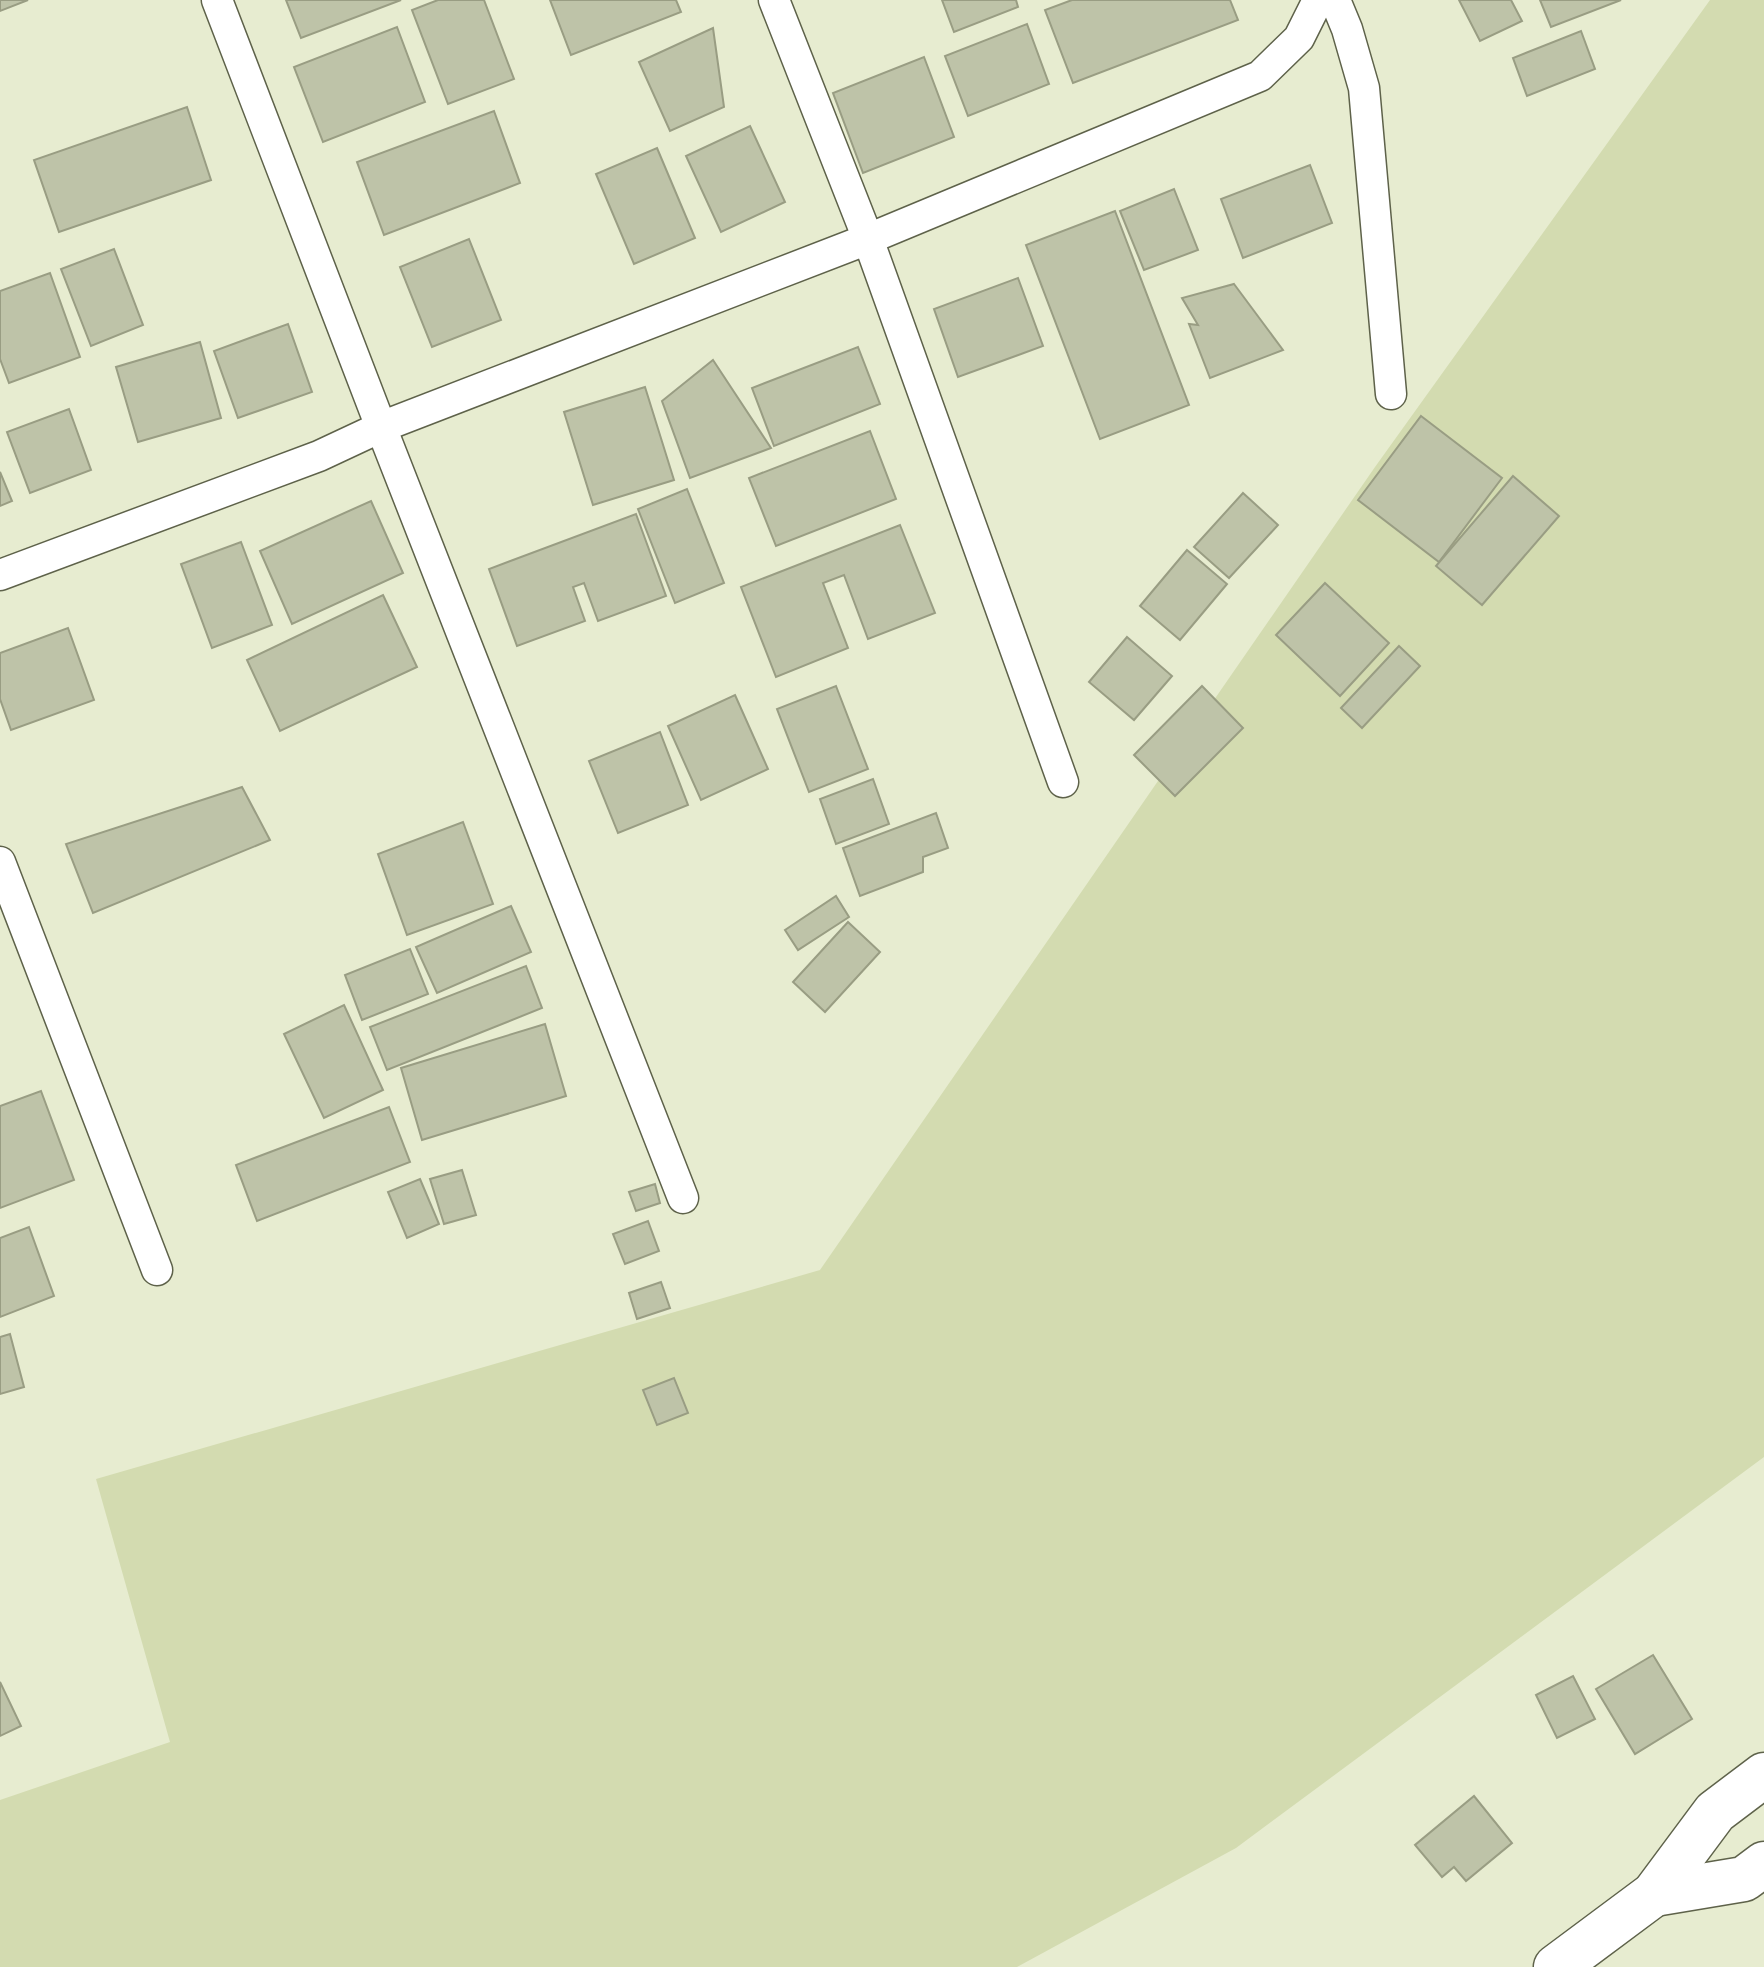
<svg xmlns="http://www.w3.org/2000/svg" width="1764" height="1967" font-family="'Playfair Display',serif">
  <style>
    .green { fill: #d3dbb0 }
    .building { fill: #bec3a8; stroke: #999d83; stroke-width: 2 }
    .lines { fill: none; stroke-linecap: round; stroke-linejoin: round }
    .street-casing { stroke: #5e624a; stroke-width: 33 }
    .secondary-casing { stroke: #5e624a; stroke-width: 47 }
    .street { stroke: #fff; stroke-width: 30 }
    .secondary { stroke: #fff; stroke-width: 44 }
  </style>
  <rect width="100%" height="100%" fill="#e7ecd0"/>
  <polygon class="green" points="1710,0 1764,0 1764,1457 1236,1848 1017,1967 0,1967 0,1800 170,1742 96,1479 820,1270 1375,467"/>
  <g class="building">
    <polygon points="0,0 28,0 0,11"/>
    <polygon points="286,0 401,0 301,38"/>
    <polygon points="438,0 484,0 514,79 448,104 412,10"/>
    <polygon points="550,0 676,0 681,12 571,55"/>
    <polygon points="942,0 1016,0 1018,7 954,32"/>
    <polygon points="1072,0 1230,0 1238,20 1073,83 1045,10"/>
    <polygon points="1459,0 1511,0 1522,21 1480,41"/>
    <polygon points="1540,0 1621,0 1551,27"/>
    <polygon points="1027,24 1049,84 968,116 945,56"/>
    <polygon points="397,27 425,102 323,142 294,67"/>
    <polygon points="713,28 724,107 670,131 639,62"/>
    <polygon points="1581,31 1595,69 1527,96 1513,58"/>
    <polygon points="924,57 954,137 863,173 833,93"/>
    <polygon points="187,107 211,180 59,232 34,160"/>
    <polygon points="494,111 520,183 384,235 357,162"/>
    <polygon points="750,126 785,202 721,232 686,156"/>
    <polygon points="657,148 695,238 634,264 596,174"/>
    <polygon points="1310,165 1332,223 1243,258 1221,199"/>
    <polygon points="1174,189 1198,250 1144,270 1120,211"/>
    <polygon points="1115,211 1189,405 1100,439 1026,245"/>
    <polygon points="469,239 501,320 432,347 400,267"/>
    <polygon points="114,249 143,325 91,346 61,269"/>
    <polygon points="50,273 80,357 9,383 0,359 0,291"/>
    <polygon points="1018,278 1043,346 958,377 934,309"/>
    <polygon points="1234,284 1283,350 1210,378 1189,324 1198,325 1182,298"/>
    <polygon points="288,324 312,392 238,418 214,351"/>
    <polygon points="200,342 221,418 138,442 116,367"/>
    <polygon points="858,347 880,404 774,446 752,388"/>
    <polygon points="713,360 771,448 690,478 662,401"/>
    <polygon points="645,387 674,480 593,505 564,412"/>
    <polygon points="69,409 91,470 30,493 7,432"/>
    <polygon points="1421,416 1502,478 1439,562 1358,500"/>
    <polygon points="870,431 896,499 776,546 749,478"/>
    <polygon points="0,472 12,501 0,506"/>
    <polygon points="1513,476 1559,516 1482,605 1436,566"/>
    <polygon points="687,489 724,583 675,603 638,509"/>
    <polygon points="1243,493 1278,525 1229,578 1194,547"/>
    <polygon points="371,501 403,573 292,624 260,551"/>
    <polygon points="636,514 666,596 598,621 584,583 573,587 585,621 517,646 489,569"/>
    <polygon points="900,525 935,613 868,639 844,575 823,583 848,648 776,677 741,587"/>
    <polygon points="241,542 272,625 212,648 181,564"/>
    <polygon points="1187,550 1227,584 1180,640 1140,606"/>
    <polygon points="1325,583 1389,643 1340,696 1276,635"/>
    <polygon points="383,595 417,667 280,731 247,660"/>
    <polygon points="68,628 94,700 11,730 0,699 0,653"/>
    <polygon points="1127,637 1172,676 1134,720 1089,682"/>
    <polygon points="1399,646 1420,666 1362,728 1341,708"/>
    <polygon points="836,686 868,769 809,792 777,709"/>
    <polygon points="1202,686 1243,728 1175,796 1134,755"/>
    <polygon points="735,695 768,769 701,800 668,726"/>
    <polygon points="660,732 688,805 618,833 589,761"/>
    <polygon points="873,779 889,824 836,844 820,799"/>
    <polygon points="242,787 270,840 93,913 66,844"/>
    <polygon points="936,813 948,848 923,857 923,872 860,896 843,848"/>
    <polygon points="463,822 493,904 407,935 378,854"/>
    <polygon points="836,896 849,917 798,950 785,930"/>
    <polygon points="511,906 531,952 437,993 416,947"/>
    <polygon points="848,922 880,952 825,1012 793,982"/>
    <polygon points="410,949 428,994 362,1020 345,975"/>
    <polygon points="526,966 542,1008 387,1070 370,1027"/>
    <polygon points="344,1005 383,1090 324,1118 284,1034"/>
    <polygon points="545,1024 566,1096 422,1140 401,1068"/>
    <polygon points="41,1091 74,1180 0,1208 0,1106"/>
    <polygon points="389,1107 410,1162 257,1221 236,1165"/>
    <polygon points="462,1170 476,1215 444,1224 430,1179"/>
    <polygon points="420,1179 439,1224 407,1238 388,1192"/>
    <polygon points="655,1184 660,1203 636,1211 629,1192"/>
    <polygon points="648,1221 659,1251 625,1264 613,1234"/>
    <polygon points="29,1227 54,1296 0,1317 0,1238"/>
    <polygon points="661,1282 670,1308 637,1319 629,1293"/>
    <polygon points="10,1334 24,1387 0,1394 0,1337"/>
    <polygon points="674,1378 688,1413 657,1425 643,1390"/>
    <polygon points="1653,1655 1692,1719 1635,1754 1596,1689"/>
    <polygon points="1573,1676 1595,1719 1557,1738 1536,1695"/>
    <polygon points="0,1682 21,1726 0,1736"/>
    <polygon points="1474,1796 1512,1843 1466,1881 1454,1867 1442,1877 1415,1845"/>
  </g>
  <g class="lines">
    <defs>
      <g id="street">
        <polyline points="217,0 381,427 683,1198"/>
        <polyline points="774,0 868,239 1063,782"/>
        <polyline points="1335,0 1347,29 1364,88 1391,394"/>
        <polyline points="0,575 319,456 381,427 868,239 1260,76 1299,38 1318,0"/>
        <polyline points="0,862 157,1270"/>
      </g>
      <g id="secondary">
        <polyline points="1654,1894 1744,1879 1764,1864"/>
        <polyline points="1556,1967 1654,1894 1715,1812 1764,1775"/>
      </g>
    </defs>
    <use href="#street" class="street-casing"/>
    <use href="#secondary" class="secondary-casing"/>
    <use href="#street" class="street"/>
    <use href="#secondary" class="secondary"/>
  </g>
</svg>
